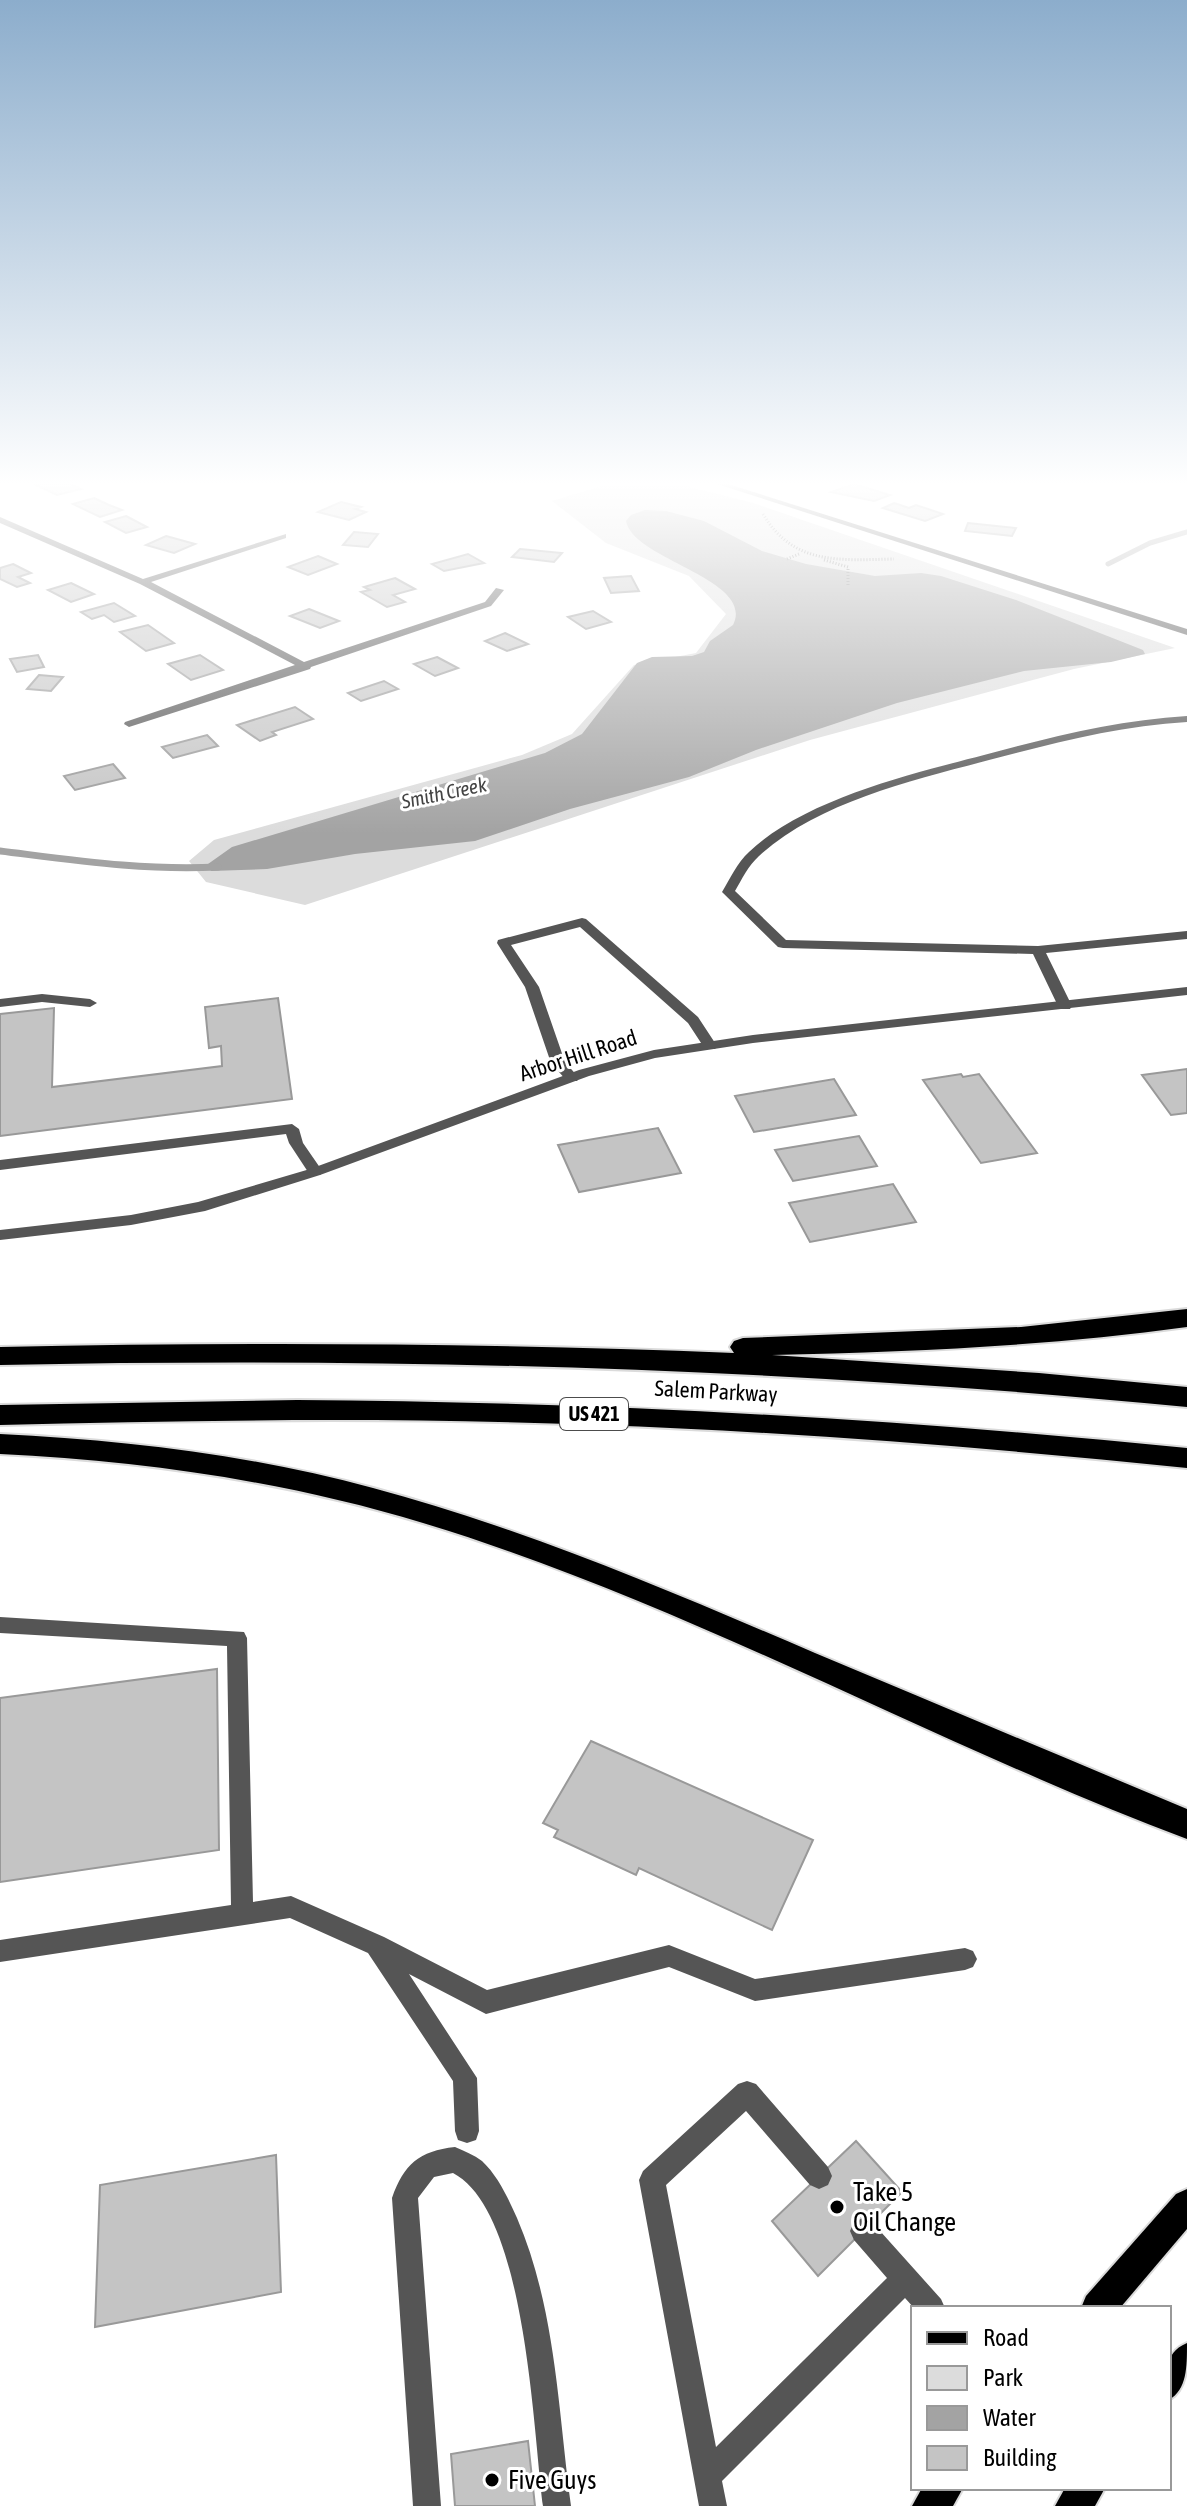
<svg xmlns="http://www.w3.org/2000/svg" width="1187" height="2506" font-family="'Asap Condensed',sans-serif">
  <style>
    .green { fill: #dcdcdc }
    .water { fill: #a3a3a3 }
    .lines { fill: none; stroke-linecap: round; stroke-linejoin: round }
    .stream-far1 { stroke: #a3a3a3; stroke-width: 5 }
    .stream { stroke: #a3a3a3; stroke-width: 7 }
    .building { fill: #c4c4c4; stroke: #999; stroke-width: 2 }
    .primary-casing { stroke: #dbdbdb; stroke-width: 4 }
    .highway-casing { stroke: #dbdbdb; stroke-width: 4 }
    .path { stroke: #777; stroke-width: 3; stroke-dasharray: 1 2; stroke-linecap: butt }
    .lane { fill: #555; fill-rule: evenodd }
    .street { fill: #555; fill-rule: evenodd }
    .primary { fill: #000; fill-rule: evenodd }
    .highway { fill: #000; fill-rule: evenodd }
    .poi-dot { fill: #000; stroke: #fff; stroke-width: 3 }
    .labels { text-anchor: middle; stroke-width: 6; stroke-linejoin: round; paint-order: stroke }
    .far-water-label { font-size: 20px; font-style: italic; fill: #444; stroke: #fff }
    .shield { fill: #fff; stroke: #4c4c4c; stroke-width: 2 }
    .shield-label { font-size: 20px; font-weight: bold; fill: #000 }
    .street-label { font-size: 22px; fill: #000; stroke: #fff }
    .near-poi-label { font-size: 26px; fill: #000; stroke: #fff; text-anchor: start }
  </style>
  <rect width="100%" height="100%" fill="#fff"/>
  <polygon class="green" points="608,484 678,484 753,503 1175,648 1074,669 810,740 305,905 206,882 189,861 214,840 522,755 572,734 634,665 696,653 726,614 689,576 606,543 552,501"/>
  <path class="water" d="M645,510L666,511L704,521L762,551L806,564L875,576L921,573L941,576L1016,600L1143,650L1145,654L1111,662L1024,671L897,703L756,750L689,777L570,809L475,841L355,854L267,869L211,871L208,864L232,847L545,753L582,734L637,663L652,657L692,656L704,652L710,641L733,625C756,579 633,560 626,521L631,515Z"/>
  <g class="lines">
    <polyline class="stream-far1" points="1108,564 1150,543 1187,532"/>
    <path class="stream" d="M0,851C73,860 145,871 218,867"/>
  </g>
  <g class="building">
    <polygon points="34,484 71,484 81,489 57,495"/>
    <polygon points="854,484 890,495 874,501 831,492"/>
    <polygon points="94,498 109,505 122,510 100,517 73,504"/>
    <polygon points="341,502 361,507 355,509 366,512 349,520 318,512"/>
    <polygon points="894,503 909,508 916,505 943,514 925,521 883,508"/>
    <polygon points="126,516 147,527 126,533 105,522"/>
    <polygon points="968,523 1016,528 1012,536 965,531"/>
    <polygon points="354,532 378,534 368,547 343,545"/>
    <polygon points="166,536 195,544 174,553 146,545"/>
    <polygon points="520,549 562,553 554,562 512,557"/>
    <polygon points="468,554 484,563 444,571 432,564"/>
    <polygon points="318,556 337,564 308,575 288,567"/>
    <polygon points="13,564 31,573 18,577 30,583 17,587 0,579 0,568"/>
    <polygon points="631,576 639,591 611,593 604,578"/>
    <polygon points="395,578 415,589 393,595 405,602 387,607 361,592 370,590 364,587"/>
    <polygon points="71,583 94,594 71,602 48,590"/>
    <polygon points="114,603 135,616 114,622 104,615 92,619 81,612"/>
    <polygon points="309,609 339,621 320,628 290,616"/>
    <polygon points="593,611 611,622 586,629 568,617"/>
    <polygon points="148,625 174,643 146,651 120,632"/>
    <polygon points="505,633 528,644 507,651 485,641"/>
    <polygon points="38,655 44,667 17,672 10,659"/>
    <polygon points="200,655 223,670 191,680 168,664"/>
    <polygon points="437,657 458,668 435,676 414,664"/>
    <polygon points="39,675 63,677 51,691 27,689"/>
    <polygon points="384,681 398,689 361,701 348,693"/>
    <polygon points="295,707 313,719 272,732 276,735 260,741 237,725"/>
    <polygon points="207,735 218,746 173,758 162,747"/>
    <polygon points="113,764 125,778 75,790 64,776"/>
    <polygon points="278,998 292,1099 0,1136 0,1014 54,1008 52,1087 222,1066 221,1046 209,1048 205,1007"/>
    <polygon points="1187,1069 1187,1113 1171,1115 1142,1075"/>
    <polygon points="961,1074 963,1077 979,1074 1037,1153 981,1163 923,1080"/>
    <polygon points="834,1079 856,1115 754,1132 735,1096"/>
    <polygon points="658,1128 681,1173 579,1192 558,1145"/>
    <polygon points="859,1136 877,1166 793,1181 775,1150"/>
    <polygon points="893,1184 916,1222 810,1242 789,1203"/>
    <polygon points="217,1669 219,1850 0,1882 0,1698"/>
    <polygon points="591,1741 813,1840 772,1930 639,1868 636,1875 554,1837 558,1830 543,1823"/>
    <polygon points="856,2141 902,2192 818,2276 772,2221"/>
    <polygon points="276,2155 281,2292 95,2327 100,2185"/>
    <polygon points="528,2441 535,2506 455,2506 451,2454"/>
  </g>
  <g class="lines">
    <defs>
      <g id="primary">
        <polygon points="1187,2189 1187,2229 1120,2308 1081,2308 1086,2296 1176,2194"/>
        <path d="M1187,2343C1187,2368 1187,2389 1169,2400C1169,2375 1161,2354 1187,2343Z"/>
        <polygon points="922,2488 963,2488 953,2506 912,2506"/>
        <polygon points="1065,2488 1105,2488 1095,2506 1055,2506"/>
      </g>
      <g id="highway">
        <path d="M1187,1309V1327C1049,1346 911,1352 772,1355L1039,1373L1187,1387V1407C789,1368 399,1357 0,1365V1347C245,1342 489,1343 734,1353L730,1347L734,1341L743,1338L1021,1327Z"/>
        <path d="M297,1400C595,1402 891,1418 1187,1448V1468C991,1448 795,1432 597,1425C398,1417 199,1420 0,1425V1405Z"/>
        <path d="M0,1434C126,1440 251,1455 373,1488C526,1529 670,1591 815,1653C939,1705 1063,1757 1187,1809V1839C929,1742 687,1603 423,1523C285,1481 143,1461 0,1454Z"/>
      </g>
    </defs>
    <use href="#primary" class="primary-casing"/>
    <use href="#highway" class="highway-casing"/>
    <g class="path">
      <path d="M763,514C794,566 840,560 894,559"/>
      <polyline points="787,559 799,554"/>
      <polyline points="824,560 848,567 848,586"/>
    </g>
    <g class="lane">
      <path d="M1187,716V722C1119,726 1054,743 989,760C914,780 818,802 759,856C748,866 742,879 735,891L786,940L1038,946L1187,931V939L1046,953L1072,1006L1070,1009H1060L1058,1006L1033,954L783,948L778,947L722,892C730,879 737,863 749,852C805,799 911,774 984,755C1051,737 1118,720 1187,716Z"/>
      <polygon points="582,918 586,919 698,1017 717,1046 715,1049 705,1049 688,1023 580,927 511,945 539,987 565,1062 579,1078 577,1081 567,1081 551,1063 525,987 497,943 498,940"/>
      <polygon points="42,994 90,999 97,1003 90,1007 42,1002 0,1007 0,999"/>
      <polygon points="292,1124 299,1129 303,1143 323,1172 320,1175 310,1175 289,1143 286,1134 0,1170 0,1160"/>
      <polygon points="0,1617 244,1632 247,1638 253,1902 291,1896 384,1937 487,1990 669,1945 755,1979 965,1948 973,1951 977,1959 973,1967 965,1970 755,2001 669,1967 486,2014 409,1974 477,2078 479,2131 476,2140 467,2143 458,2140 455,2131 453,2081 368,1953 290,1918 0,1962 0,1940 231,1905 227,1646 0,1633"/>
      <polygon points="747,2081 756,2084 828,2167 832,2176 828,2185 819,2189 810,2185 746,2111 666,2185 716,2447 887,2278 854,2240 850,2231 854,2222 863,2218 872,2222 941,2299 945,2308 914,2308 905,2298 722,2481 727,2506 699,2506 639,2180 643,2171 738,2084"/>
      <path d="M455,2147C464,2151 474,2155 482,2161C498,2176 508,2198 517,2218C556,2309 558,2410 571,2506H543C533,2429 526,2211 453,2173L434,2177L418,2198L441,2506H413L392,2198C404,2164 419,2151 455,2147Z"/>
    </g>
    <g class="street">
      <polygon points="717,484 728,484 1187,629 1187,635"/>
      <polygon points="0,517 143,579 286,534 286,538 151,582 304,662 485,602 496,588 504,590 491,606 311,667 310,669 129,727 124,724 125,722 295,665 140,584 0,523"/>
      <polygon points="1187,987 1187,995 753,1043 655,1058 589,1076 320,1175 205,1211 131,1225 0,1240 0,1230 131,1215 198,1202 310,1169 579,1070 654,1050 753,1035"/>
    </g>
    <use href="#primary" class="primary"/>
    <use href="#highway" class="highway"/>
  </g>
  <linearGradient id="sky" x2="0" y2="1"><stop stop-color="#8cadcc"/><stop offset="0.58" stop-color="#fff"/><stop offset="1" stop-color="#fff" stop-opacity="0"/></linearGradient>
  <rect width="1187" height="834" fill="url(#sky)"/>
  <g class="poi-dot">
    <circle cx="837" cy="2207" r="8"/>
    <circle cx="492" cy="2480" r="8"/>
  </g>
  <g class="labels">
    <g class="far-water-label">
      <text transform="translate(444 793) rotate(-12)" y="7">Smith Creek</text>
    </g>
    <rect class="shield" x="560" y="1398" width="68" height="32" rx="6"/>
    <g class="shield-label">
      <text x="594" y="1421">US 421</text>
    </g>
    <g class="street-label">
      <text transform="translate(578 1055) rotate(-18)" y="8">Arbor Hill Road</text>
      <text transform="translate(716 1391) rotate(3)" y="8">Salem Parkway</text>
    </g>
    <g class="near-poi-label">
      <text x="853" y="2201">Take 5<tspan x="853" dy="30">Oil Change</tspan></text>
      <text x="508" y="2489">Five Guys</text>
    </g>
  </g>
  <rect x="911" y="2306" width="260" height="184" fill="#ffffff" stroke="#999999" stroke-width="2"/>
  <rect x="927" y="2332" width="40" height="12" fill="#000000" stroke="#999999" stroke-width="2"/>
  <text x="983" y="2346" font-size="24" fill="#000000">Road</text>
  <rect x="927" y="2366" width="40" height="24" fill="#dcdcdc" stroke="#999999" stroke-width="2"/>
  <text x="983" y="2386" font-size="24" fill="#000000">Park</text>
  <rect x="927" y="2406" width="40" height="24" fill="#a3a3a3" stroke="#999999" stroke-width="2"/>
  <text x="983" y="2426" font-size="24" fill="#000000">Water</text>
  <rect x="927" y="2446" width="40" height="24" fill="#c4c4c4" stroke="#999999" stroke-width="2"/>
  <text x="983" y="2466" font-size="24" fill="#000000">Building</text>
</svg>
